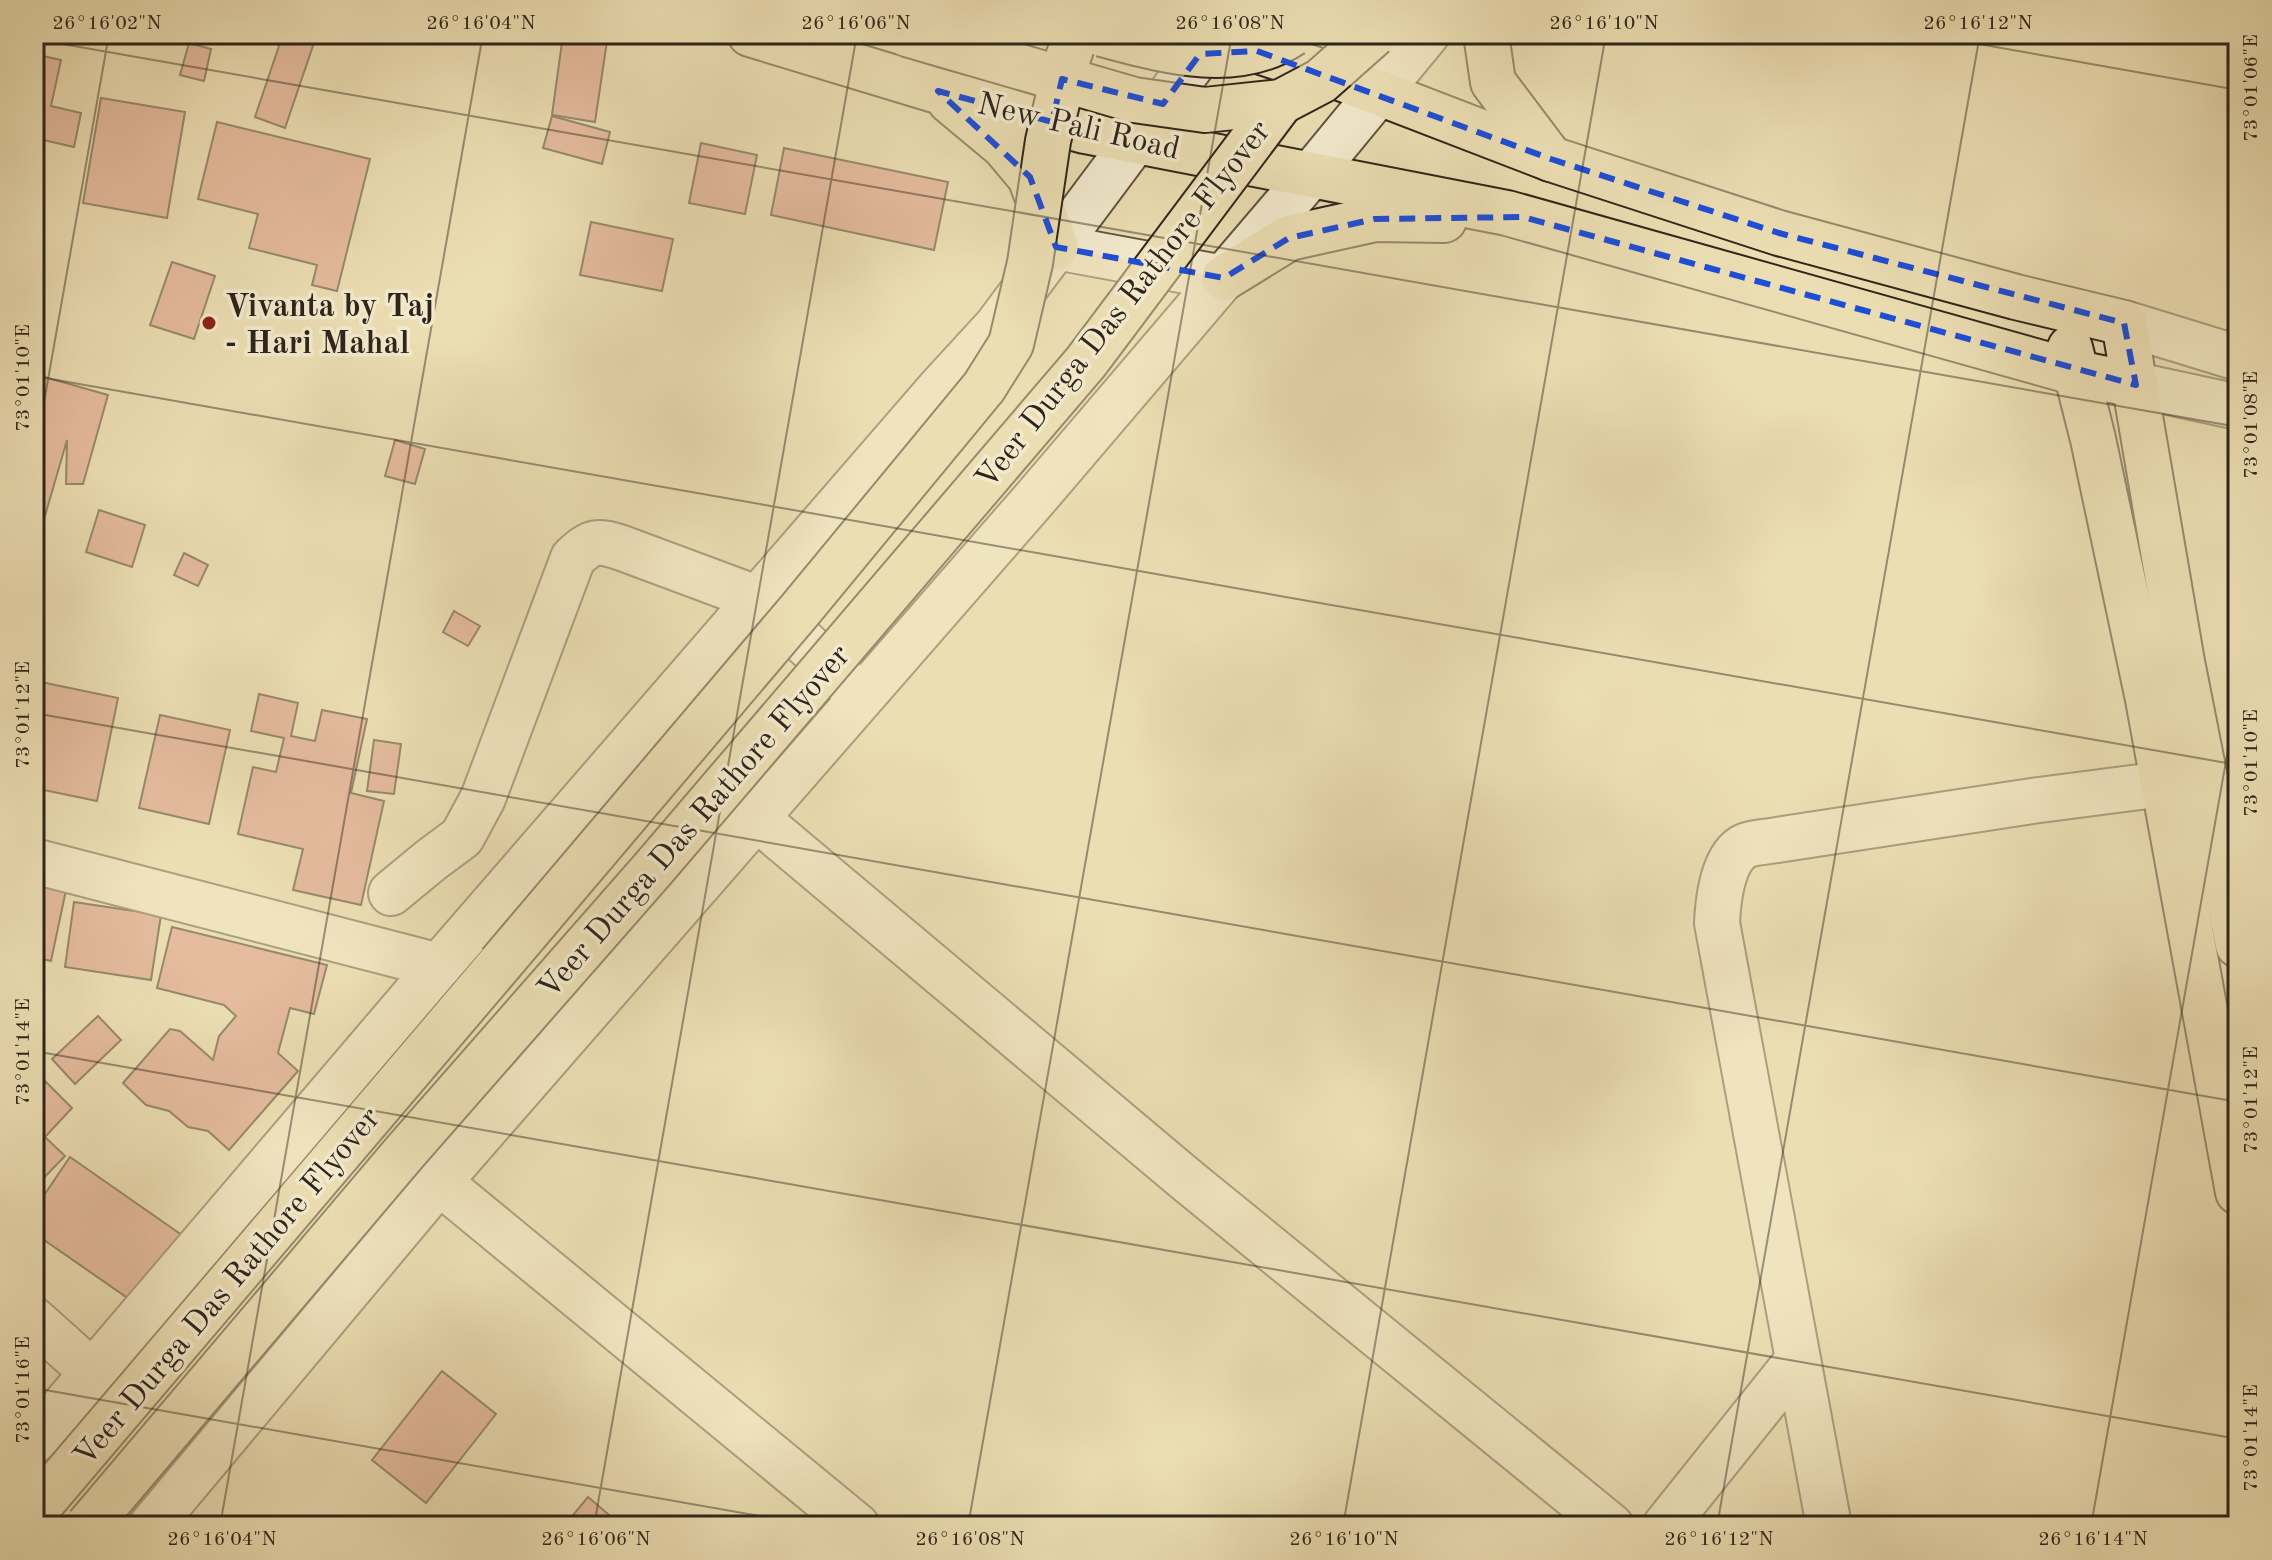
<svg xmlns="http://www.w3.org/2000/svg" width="2272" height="1560" font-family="'Old Standard TT',serif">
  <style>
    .building { fill: #dc9386; stroke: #2e251a; stroke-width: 2 }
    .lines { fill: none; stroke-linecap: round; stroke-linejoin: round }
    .minor-casing { stroke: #5e5340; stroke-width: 48 }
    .major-casing { stroke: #2e251a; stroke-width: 48 }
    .highway-casing { stroke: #2e251a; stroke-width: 48 }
    .minor { stroke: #f3eace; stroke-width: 44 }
    .major { stroke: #ecdeb3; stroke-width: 44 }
    .highway { stroke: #ecdeb3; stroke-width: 44 }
    .major-bridge-casing { stroke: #2e251a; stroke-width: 48; stroke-linecap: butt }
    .major-bridge { stroke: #ecdeb3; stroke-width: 44 }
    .marked { fill: none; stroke: #1d4ed8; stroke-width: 6; stroke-dasharray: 16 10; stroke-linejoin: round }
    .ticks { fill: none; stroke: #2e251a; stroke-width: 2; stroke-opacity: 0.45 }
    .poi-dot { fill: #8f2418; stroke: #f3eace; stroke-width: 3 }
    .labels { text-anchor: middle; stroke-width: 7; stroke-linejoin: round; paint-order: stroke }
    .street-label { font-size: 32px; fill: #2e251a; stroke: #f3eace }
    .poi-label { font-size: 32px; font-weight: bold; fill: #2e251a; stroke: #f3eace; text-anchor: start }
    .neatline { fill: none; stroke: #2e251a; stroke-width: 3 }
    .ticks-label { font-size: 20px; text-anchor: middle; fill: #2e251a }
  </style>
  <rect width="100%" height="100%" fill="#ecdeb3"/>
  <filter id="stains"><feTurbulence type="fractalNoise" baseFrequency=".0025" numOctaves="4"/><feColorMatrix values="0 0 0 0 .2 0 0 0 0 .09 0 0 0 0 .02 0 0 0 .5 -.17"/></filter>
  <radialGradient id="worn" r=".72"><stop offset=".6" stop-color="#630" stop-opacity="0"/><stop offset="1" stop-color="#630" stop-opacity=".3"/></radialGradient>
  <g class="building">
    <polygon points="283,34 317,34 285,128 255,117"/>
    <polygon points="563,35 607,41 595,122 552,115"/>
    <polygon points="189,43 211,49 204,81 180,75"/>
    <polygon points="34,54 61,60 51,106 81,113 74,147 39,139 34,162"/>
    <polygon points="101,98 185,112 167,218 83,203"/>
    <polygon points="552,116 610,132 602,164 543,148"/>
    <polygon points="217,122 370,159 337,291 312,285 317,265 249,248 258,214 198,199"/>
    <polygon points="701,143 757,155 745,214 689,203"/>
    <polygon points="784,148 948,182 934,250 771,215"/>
    <polygon points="591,222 673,239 662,291 580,275"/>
    <polygon points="172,262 215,276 194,339 150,325"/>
    <polygon points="34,374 108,395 83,484 66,484 67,440 38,540 34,539"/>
    <polygon points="395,440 425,449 415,484 385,476"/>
    <polygon points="99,510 145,525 132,567 86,552"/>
    <polygon points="184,553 208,565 198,586 174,575"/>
    <polygon points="454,611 480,626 468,646 443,632"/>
    <polygon points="34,634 44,636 34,681"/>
    <polygon points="41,682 118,698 97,801 34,788 34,715"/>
    <polygon points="259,694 298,703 291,736 315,741 322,710 367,719 351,793 384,801 361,905 293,890 303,849 238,834 253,767 276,772 284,738 251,731"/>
    <polygon points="160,715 230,730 209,824 139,808"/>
    <polygon points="374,740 401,744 394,794 367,791"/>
    <polygon points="34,883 66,890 51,961 34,957"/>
    <polygon points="74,902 161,915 151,980 65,967"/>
    <polygon points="172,927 327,965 314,1014 290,1008 278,1053 298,1071 229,1150 208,1131 188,1127 169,1111 146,1105 123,1083 170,1029 180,1031 213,1060 219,1036 236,1016 224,1005 157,988"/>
    <polygon points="98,1016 121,1040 75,1084 52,1059"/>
    <polygon points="34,1070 72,1108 45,1137 65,1156 34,1188"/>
    <polygon points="70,1157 189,1240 142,1308 34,1233 34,1210"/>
    <polygon points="442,1371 496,1414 426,1503 372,1460"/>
    <polygon points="588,1497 622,1526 564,1526"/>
  </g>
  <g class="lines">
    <defs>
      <g id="minor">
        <polyline points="1056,247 1224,278"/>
        <polyline points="2124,323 2238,358"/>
        <polyline points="2136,385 2238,407"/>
        <polyline points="755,817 1188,1181 1611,1526"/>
        <polyline points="34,861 439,966"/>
        <path d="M391,893L431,860L462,837L483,798L573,558C593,540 596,540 622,548L759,599L855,691"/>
        <polyline points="439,1182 857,1526"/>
        <polyline points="34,1320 92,1372"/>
        <polyline points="34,1441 439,966 940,388 996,327 1215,34"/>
        <polyline points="151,1526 439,1182 1038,495 1310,176 1427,34"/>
        <polyline points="1665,1526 1797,1361"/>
        <path d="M1829,1526L1717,923C1718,902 1722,857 1745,846C1753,842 1767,842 1777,840L2032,801L2163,784"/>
      </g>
      <polyline id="major" points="34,1512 500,964"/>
      <g id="highway">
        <polyline points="750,34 938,91 1085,131 1507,213 2077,373 2136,385"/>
        <polyline points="1486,34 1493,82 1551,159"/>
        <polyline points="1231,42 1338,77 1551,159 1779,233 2016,297 2124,323 2182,662 2238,945"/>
        <polyline points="950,101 1004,146 1030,177 1056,247"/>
        <polyline points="1224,278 1289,238 1375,219 1444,220"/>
        <polyline points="2070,348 2093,439 2148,699 2238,1192"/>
      </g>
    </defs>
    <use href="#minor" class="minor-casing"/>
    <use href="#major" class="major-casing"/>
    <use href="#highway" class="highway-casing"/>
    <use href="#minor" class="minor"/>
    <use href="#major" class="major"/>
    <use href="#highway" class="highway"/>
    <defs>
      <g id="major-bridge">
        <polyline points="907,34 1134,100 1205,110 1281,102 1321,81 1374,34"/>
        <path d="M1102,34C1163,50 1235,72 1292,34"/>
        <polyline points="500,964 800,610 984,387 1011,344 1030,263 1048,141 1067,61 1076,34"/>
        <polyline points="88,1526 405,1152 653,869 1086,362 1281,102"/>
      </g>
    </defs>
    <use href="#major-bridge" class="major-bridge-casing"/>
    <use href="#major-bridge" class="major-bridge"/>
  </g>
  <path d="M0 0H2272V1560H0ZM1257,51L1551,159L1779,233L2124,323L2136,385L1523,217L1375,219L1289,238L1224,278L1056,247L1030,177L938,91L1052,122L1062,79L1163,104L1200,54Z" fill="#ecdeb3" fill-opacity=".55" fill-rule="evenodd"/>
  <path class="marked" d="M1257,51L1551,159L1779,233L2124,323L2136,385L1523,217L1375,219L1289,238L1224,278L1056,247L1030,177L938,91L1052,122L1062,79L1163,104L1200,54Z"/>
  <path class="ticks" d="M1922,34L2238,90M34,39L2238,427M34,376L2238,765M34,459L109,34M34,713L2238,1102M34,1051L2238,1439M34,1388L816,1526M220,1526L483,34M594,1526L857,34M968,1526L1232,34M1343,1526L1606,34M1717,1526L1980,34M2091,1526L2238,693"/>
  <circle class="poi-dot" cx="209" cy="323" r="8"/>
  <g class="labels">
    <g class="street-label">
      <text transform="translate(1079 125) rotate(13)" y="11">New Pali Road</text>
      <text transform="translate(1122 304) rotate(-52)" y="11">Veer Durga Das Rathore Flyover</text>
      <text transform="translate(693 821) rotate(-49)" y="11">Veer Durga Das Rathore Flyover</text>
      <text transform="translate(226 1286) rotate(-50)" y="11">Veer Durga Das Rathore Flyover</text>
    </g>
    <g class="poi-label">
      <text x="225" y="316">Vivanta by Taj<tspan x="225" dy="37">- Hari Mahal</tspan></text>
    </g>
  </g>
  <rect width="2272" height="1560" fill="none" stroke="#ecdeb3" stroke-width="88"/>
  <rect x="44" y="44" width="2184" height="1472" class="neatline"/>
  <g class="ticks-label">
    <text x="107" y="29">26°16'02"N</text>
    <text x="481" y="29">26°16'04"N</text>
    <text x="856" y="29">26°16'06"N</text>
    <text x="1230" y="29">26°16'08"N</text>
    <text x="1604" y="29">26°16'10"N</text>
    <text x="1978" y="29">26°16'12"N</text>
    <text transform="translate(2250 88) rotate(-90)" y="7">73°01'06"E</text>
    <text transform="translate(22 378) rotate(-90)" y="7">73°01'10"E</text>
    <text transform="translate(2250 425) rotate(-90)" y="7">73°01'08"E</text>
    <text transform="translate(22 715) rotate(-90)" y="7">73°01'12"E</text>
    <text transform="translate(2250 763) rotate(-90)" y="7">73°01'10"E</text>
    <text transform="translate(22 1052) rotate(-90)" y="7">73°01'14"E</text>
    <text transform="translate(2250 1100) rotate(-90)" y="7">73°01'12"E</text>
    <text transform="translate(22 1390) rotate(-90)" y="7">73°01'16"E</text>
    <text transform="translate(2250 1438) rotate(-90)" y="7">73°01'14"E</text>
    <text x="222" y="1545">26°16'04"N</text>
    <text x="596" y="1545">26°16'06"N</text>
    <text x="970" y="1545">26°16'08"N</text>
    <text x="1344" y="1545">26°16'10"N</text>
    <text x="1719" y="1545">26°16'12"N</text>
    <text x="2093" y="1545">26°16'14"N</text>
  </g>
  <rect width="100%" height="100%" filter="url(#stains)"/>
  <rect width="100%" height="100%" fill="url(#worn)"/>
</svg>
